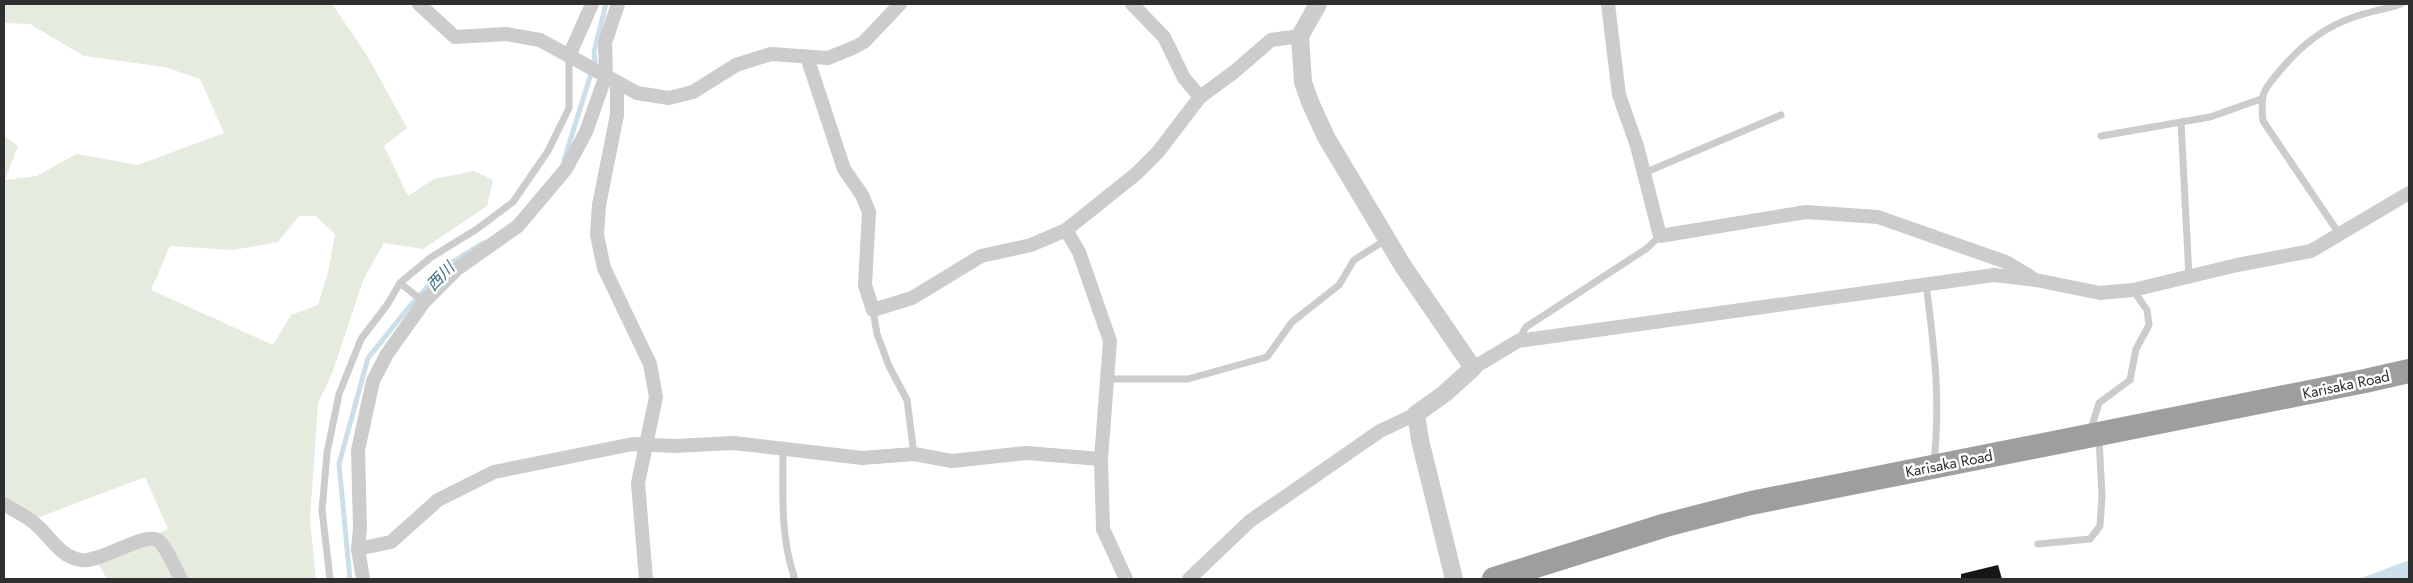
<svg xmlns="http://www.w3.org/2000/svg" width="2413" height="583" font-family="Jost,'Noto Sans JP',sans-serif">
  <style>
    .green { fill: #e5ebde; fill-rule: evenodd }
    .water { fill: #cbdfea }
    .lines { fill: none; stroke-linecap: round; stroke-linejoin: round }
    .stream { stroke: #cbdfea; stroke-width: 5 }
    .building { fill: #161616 }
    .service { stroke: #ccc; stroke-width: 7 }
    .minor { stroke: #ccc; stroke-width: 14 }
    .tertiary { stroke: #ccc; stroke-width: 18 }
    .trunk { stroke: #9e9e9e; stroke-width: 24 }
    .labels { text-anchor: middle; stroke-width: 5; stroke-linejoin: round; paint-order: stroke }
    .street-label { font-size: 15px; fill: #2f2f2f; stroke: #fff }
    .water-label { font-size: 16px; font-style: italic; fill: #42718c; stroke: #fff }
  </style>
  <rect width="100%" height="100%" fill="#fff"/>
  <path class="green" d="M4,4H332L368,57L407,128L384,146L408,196L434,179L474,171L493,180L487,206L423,249L384,243L364,278L333,371L318,403L310,519L316,579H107L98,563L168,529L145,477L37,518L4,496V136L18,146L5,180L37,176L76,154L138,165L224,133L200,79L165,67L84,56L30,24L4,23ZM299,216H316L335,234L328,273L318,305L291,315L273,345L151,290L170,246L233,250L278,242Z"/>
  <polygon class="water" points="2409,560 2409,579 2359,579"/>
  <g class="lines">
    <g class="stream">
      <polyline points="564,160 595,61 594,52 606,4"/>
      <polyline points="350,579 339,464 368,358 409,307 448,265 483,243"/>
    </g>
  </g>
  <polygon class="building" points="1998,565 2002,579 1961,579 1961,574"/>
  <g class="lines">
    <g class="service">
      <polyline points="2181,122 2189,277"/>
      <polyline points="2101,136 2210,117 2261,99"/>
      <polyline points="1644,173 1781,115"/>
      <path d="M2340,235L2263,121C2260,90 2264,90 2283,67C2304,43 2326,26 2357,16C2372,11 2387,9 2401,4"/>
      <polyline points="400,283 424,302"/>
      <path d="M1926,284C1934,346 1941,399 1934,462"/>
      <polyline points="873,310 877,334 889,366 907,400 914,454"/>
      <polyline points="1518,341 1526,327 1646,249 1660,236"/>
      <polyline points="1107,379 1188,379 1267,357 1292,322 1339,285 1354,260 1387,239"/>
      <polyline points="2090,432 2099,403 2130,380 2136,349 2149,325 2147,310 2133,290"/>
      <path d="M783,448C783,491 780,536 794,576L793,579"/>
      <polyline points="2038,544 2090,539 2100,526 2102,496 2099,438"/>
      <polyline points="330,579 322,510 327,453 339,394 361,339 387,305 400,283 430,258 477,229 513,202 548,151 569,108 569,56"/>
    </g>
    <g class="minor">
      <polyline points="419,4 455,37 506,34 540,40 637,93 669,98 693,92 736,65 771,54 828,58 855,47 864,42 900,4"/>
      <polyline points="1132,4 1164,37 1184,78 1200,97"/>
      <polyline points="1608,4 1619,95 1637,146 1660,236 1806,212 1878,217 2006,262 2031,277"/>
      <polyline points="569,56 592,4"/>
      <polyline points="807,57 844,169 862,195 869,212 865,285 873,310 912,298 981,256 1031,245 1066,230 1136,174 1158,152 1200,97 1234,72 1271,40 1300,36"/>
      <polyline points="617,82 617,115 599,205 597,235 604,268 650,364 656,397 638,483 646,579"/>
      <polyline points="1066,230 1079,252 1110,341 1101,459 1103,529 1126,579"/>
      <polyline points="1473,368 1518,341 1994,275 2036,280 2100,293 2133,290 2237,265 2311,251 2409,193"/>
      <path d="M4,504C13,510 24,515 33,522C49,534 59,557 81,560C103,563 148,528 160,542C168,550 175,569 181,579"/>
      <polyline points="358,549 391,542 438,500 494,472 633,444 675,446 734,443 862,458 914,454 952,461 1026,453 1101,459"/>
      <polyline points="363,579 358,549 360,528 358,450 373,381 387,354 424,302 457,269 518,226 566,169 586,132 606,75 605,43 618,4"/>
      <polyline points="1189,579 1250,521 1380,431 1416,414"/>
    </g>
    <polyline class="tertiary" points="1318,4 1300,36 1303,82 1310,102 1326,137 1403,266 1473,368 1444,394 1416,414 1420,440 1454,579"/>
    <polyline class="trunk" points="1494,579 1666,525 1751,503 2365,381 2409,371"/>
  </g>
  <g class="labels">
    <g class="street-label">
      <text transform="translate(2346 385) rotate(-12)" y="5">Karisaka Road</text>
      <text transform="translate(1949 464) rotate(-11)" y="5">Karisaka Road</text>
    </g>
    <g class="water-label">
      <text transform="translate(440 276) rotate(-46)" y="6">西川</text>
    </g>
  </g>
  <rect width="2413" height="583" fill="none" stroke="#2f2f2f" stroke-width="10"/>
</svg>
